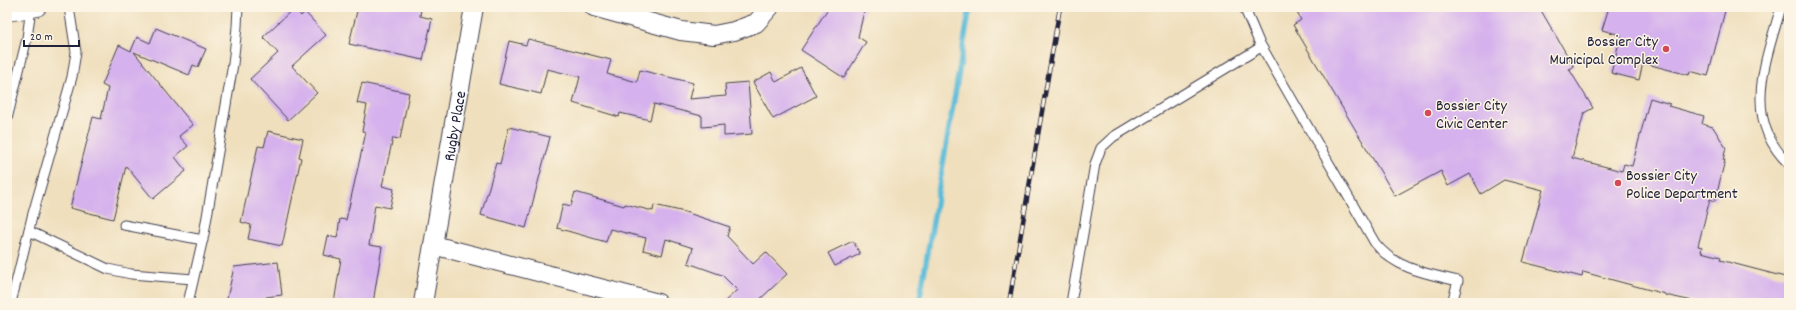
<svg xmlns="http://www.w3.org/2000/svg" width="1796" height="310" font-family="Dekko,sans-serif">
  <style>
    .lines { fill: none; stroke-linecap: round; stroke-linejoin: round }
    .stream { stroke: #5abbd8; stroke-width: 5.5 }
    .building { fill: #d5b1ed }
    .service-casing { stroke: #413e4e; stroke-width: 11 }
    .minor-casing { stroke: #413e4e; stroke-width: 20 }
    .service { stroke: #fff; stroke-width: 9 }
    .minor { stroke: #fff; stroke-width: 18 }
    .rail-casing { stroke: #22223b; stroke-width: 4.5 }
    .rail { stroke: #fcf5e5; stroke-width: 3; stroke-dasharray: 9; stroke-linecap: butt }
    .poi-dot { fill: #d1495b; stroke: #fcf5e5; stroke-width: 1.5 }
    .labels { text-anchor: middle; stroke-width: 3; stroke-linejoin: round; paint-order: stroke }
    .poi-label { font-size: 16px; fill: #22223b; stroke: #fcf5e5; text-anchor: start }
    .street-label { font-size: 16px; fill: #22223b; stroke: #fcf5e5 }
  </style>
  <rect width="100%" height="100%" fill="#fcf5e5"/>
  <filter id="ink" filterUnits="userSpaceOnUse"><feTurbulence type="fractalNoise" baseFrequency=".025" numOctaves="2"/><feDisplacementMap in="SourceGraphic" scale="8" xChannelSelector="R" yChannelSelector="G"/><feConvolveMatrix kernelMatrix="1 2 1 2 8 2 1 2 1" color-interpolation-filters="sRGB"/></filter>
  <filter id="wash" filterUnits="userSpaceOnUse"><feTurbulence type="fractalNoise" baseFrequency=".012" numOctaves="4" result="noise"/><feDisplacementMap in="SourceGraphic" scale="16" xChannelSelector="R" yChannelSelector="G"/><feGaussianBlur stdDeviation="0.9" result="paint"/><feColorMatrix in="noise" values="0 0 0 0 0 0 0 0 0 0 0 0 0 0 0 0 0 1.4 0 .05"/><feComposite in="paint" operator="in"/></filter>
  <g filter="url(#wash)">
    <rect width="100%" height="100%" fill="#efdfbd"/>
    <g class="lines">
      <polyline class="stream" points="919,303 970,7"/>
    </g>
    <g id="blocks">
      <g class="building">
        <polygon points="358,7 411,7 421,9 420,16 432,19 423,60 349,44"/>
        <polygon points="829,7 865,7 858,37 866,42 844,78 801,50"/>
        <polygon points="1294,7 1539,7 1574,67 1569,69 1593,108 1584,113 1572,158 1622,171 1624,164 1632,166 1650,98 1670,104 1668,106 1704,116 1702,124 1713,127 1726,148 1723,160 1725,160 1715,201 1710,199 1698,246 1702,247 1701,252 1721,257 1720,260 1789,278 1789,303 1702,303 1665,295 1665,294 1583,272 1582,277 1523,262 1543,190 1504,180 1481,194 1470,174 1448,186 1441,171 1395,196 1293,25 1301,20"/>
        <polygon points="1609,7 1726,7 1708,76 1690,71 1689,75 1643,63 1639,80 1611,73 1621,35 1602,30"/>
        <polygon points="294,8 301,16 305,12 326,35 292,66 317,93 288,120 250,79 278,53 263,37"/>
        <polygon points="156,28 206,49 198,67 193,65 189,75 134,52 193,125 179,136 188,146 175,157 186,171 153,199 126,166 113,219 70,208 93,117 101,119 108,88 102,85 119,45 131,51 137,37 150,43"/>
        <polygon points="528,39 611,60 607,74 637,82 640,70 693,83 689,99 726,96 725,84 748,82 752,134 724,136 724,125 702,127 702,116 654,104 650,120 620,113 619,117 573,103 580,77 547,69 541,94 499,84 509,41 526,45"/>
        <polygon points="801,68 816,96 773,119 753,82 771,72 776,82"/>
        <polygon points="362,83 409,93 400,139 393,138 382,186 394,189 390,208 375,205 369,245 382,247 373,303 334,303 341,259 324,255 328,236 337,238 340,219 346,220 366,132 362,131 367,105 357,103"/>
        <polygon points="509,127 550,137 526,228 481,215 496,163 500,164"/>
        <polygon points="268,131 303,139 299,157 301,158 282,246 248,239 251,225 241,222 258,146 264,147"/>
        <polygon points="575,192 624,206 625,204 653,211 654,205 685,212 730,227 727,236 753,264 766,252 787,274 756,303 723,303 737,290 722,275 688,263 693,248 666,239 662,255 643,250 646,238 610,229 606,242 557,228 563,204 571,206"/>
        <polygon points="853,241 860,254 835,266 828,253"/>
        <polygon points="278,262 282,295 266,297 265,303 226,303 234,267"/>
      </g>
    </g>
  </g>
  <g filter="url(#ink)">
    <use href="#blocks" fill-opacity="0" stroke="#413e4e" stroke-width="1"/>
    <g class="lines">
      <defs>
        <g id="service">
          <path d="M1244,7L1259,42L1375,243C1395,269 1428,274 1458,281L1452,303"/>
          <path d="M1781,7C1766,61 1741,118 1789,164"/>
          <polyline points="7,119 27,38 31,8"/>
          <polyline points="124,225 203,240"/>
          <polyline points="29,231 108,269 131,274 193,279"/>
          <polyline points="11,303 32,217 72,77 76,52 69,7"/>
          <polyline points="188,303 204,234 233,64 237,27 238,7"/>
          <polyline points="1071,303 1095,164 1101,148 1113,137 1261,47"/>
        </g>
        <g id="minor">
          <polyline points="594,7 681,31 714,35 734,31 756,23 770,7"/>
          <polyline points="7,12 37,7"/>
          <path id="s1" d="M433,245L474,7"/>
          <polyline points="423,303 433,245 658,303"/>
        </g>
      </defs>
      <use href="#service" class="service-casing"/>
      <use href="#minor" class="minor-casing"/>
      <use href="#service" class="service"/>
      <use href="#minor" class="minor"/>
      <defs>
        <polyline id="rail" points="1009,303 1060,7"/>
      </defs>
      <use href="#rail" class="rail-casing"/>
      <use href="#rail" class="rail"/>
    </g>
  </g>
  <g class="poi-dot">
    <circle cx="1666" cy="49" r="4"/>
    <circle cx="1428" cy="113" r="4"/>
    <circle cx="1618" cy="183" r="4"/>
  </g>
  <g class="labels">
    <g class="poi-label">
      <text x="1658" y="46" text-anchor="end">Bossier City<tspan x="1658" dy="18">Municipal Complex</tspan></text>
      <text x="1436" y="110">Bossier City<tspan x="1436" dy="18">Civic Center</tspan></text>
      <text x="1626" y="180">Bossier City<tspan x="1626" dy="18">Police Department</tspan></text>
    </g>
    <g class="street-label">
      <text dy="6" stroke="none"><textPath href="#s1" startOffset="121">Rugby Place</textPath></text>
    </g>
  </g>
  <rect width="1796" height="310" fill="none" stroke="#fcf5e5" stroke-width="24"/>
  <path d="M24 40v6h55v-6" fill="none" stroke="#22223b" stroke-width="2"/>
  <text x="30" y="40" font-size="12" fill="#22223b" stroke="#fcf5e5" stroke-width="3" paint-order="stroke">20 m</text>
</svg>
